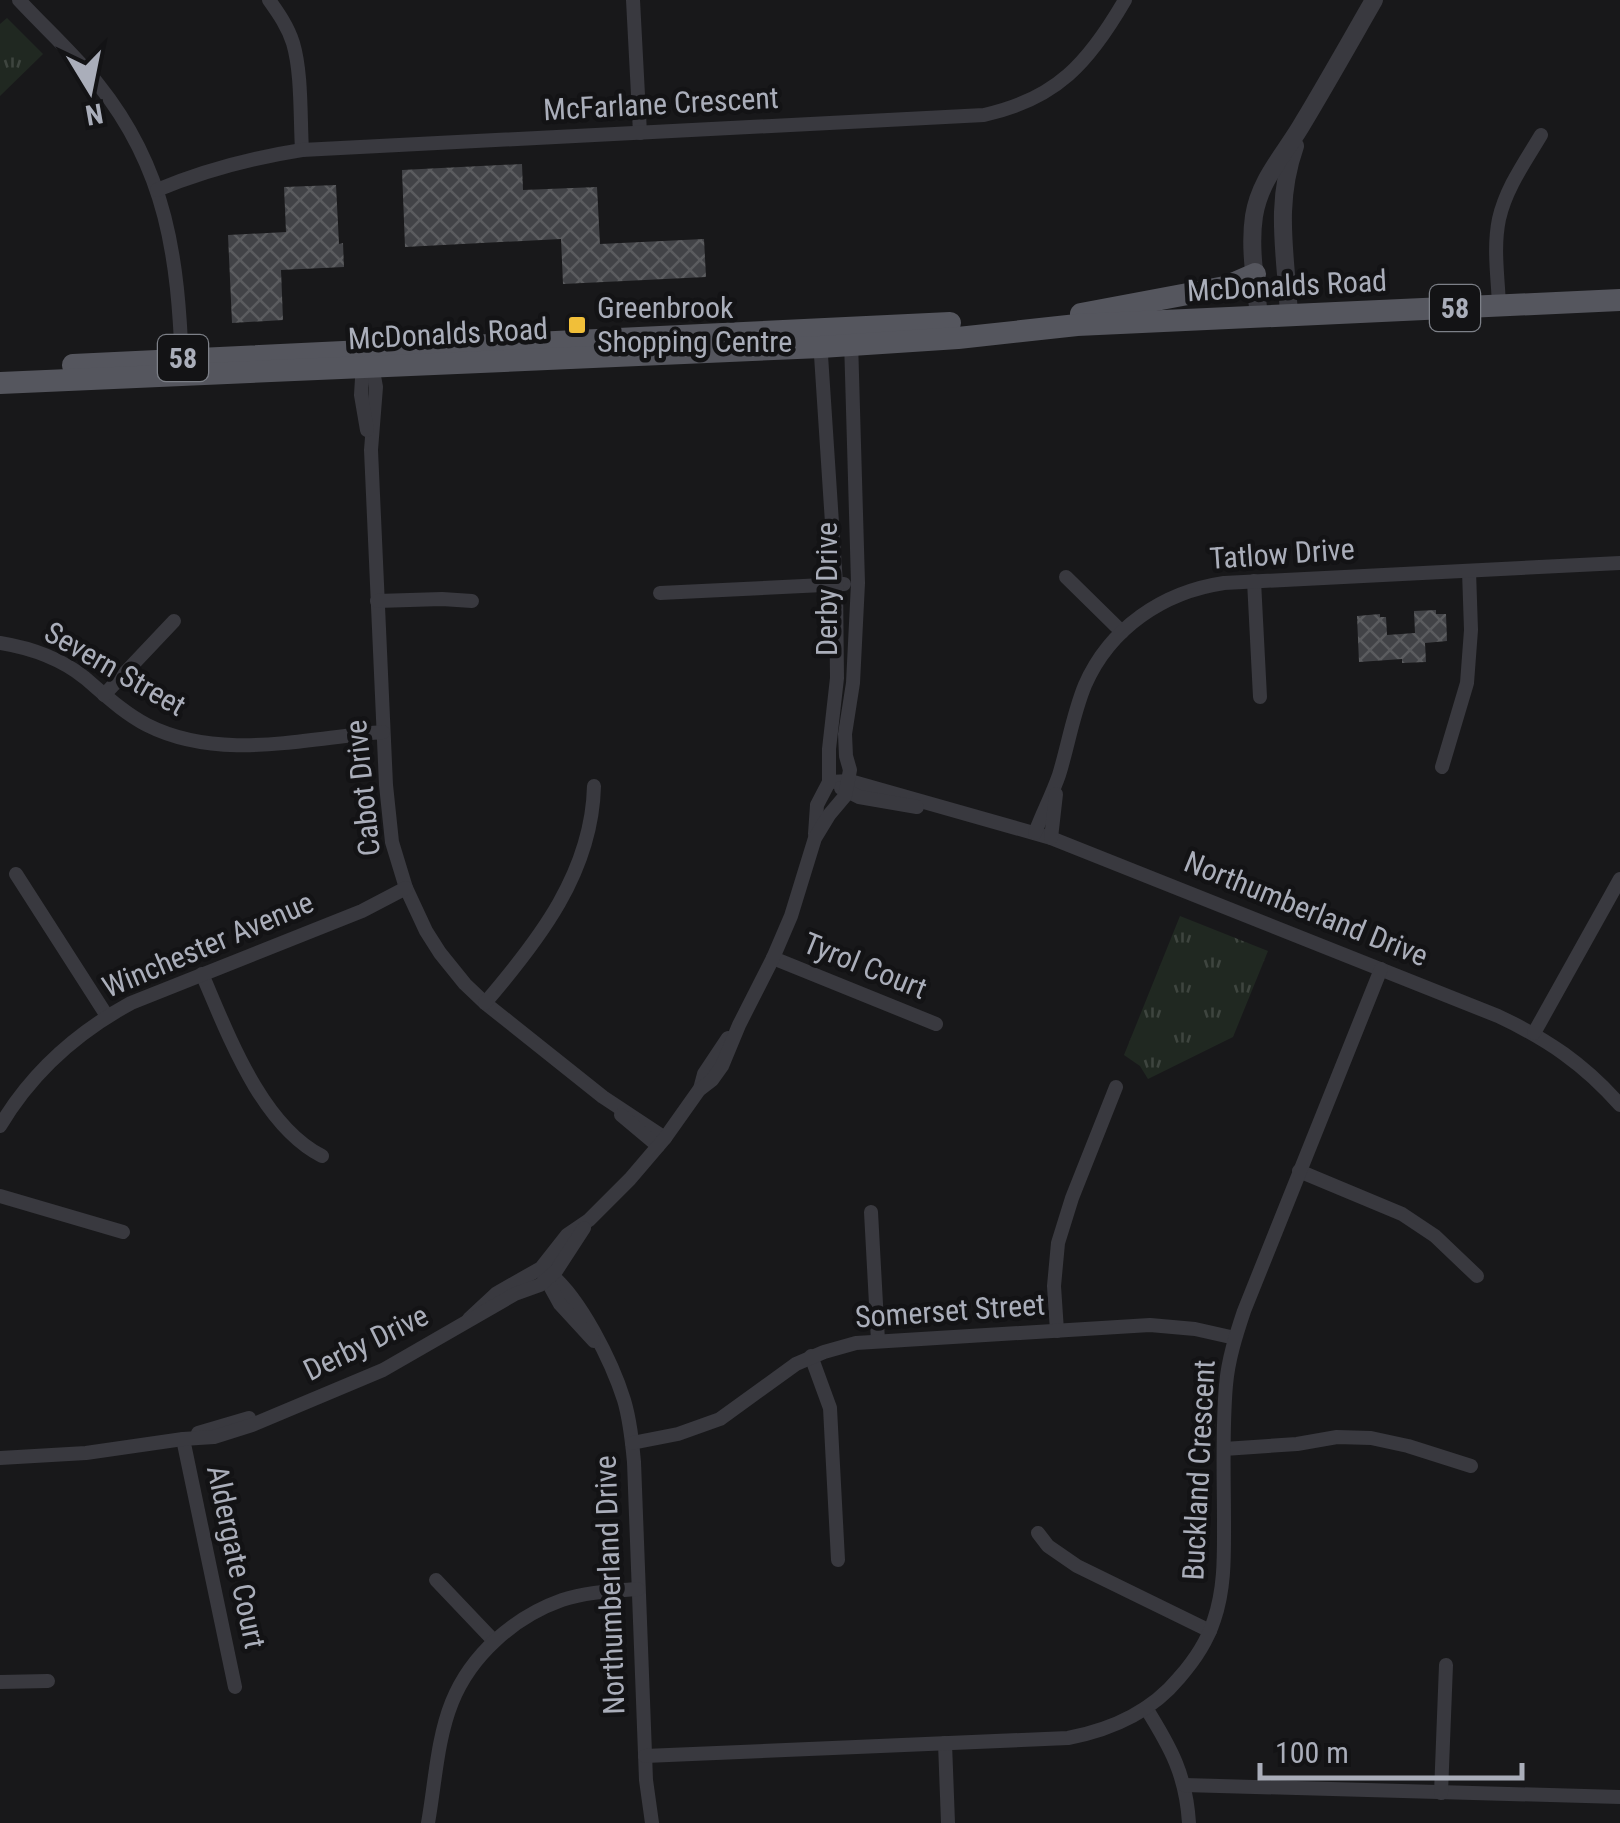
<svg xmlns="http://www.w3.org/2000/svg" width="1620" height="1823" font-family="'Roboto Condensed',sans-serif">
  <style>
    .park { fill: url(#park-tufts) }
    .building { fill: url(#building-cross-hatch) }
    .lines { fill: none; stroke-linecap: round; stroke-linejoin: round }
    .minor { stroke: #39393f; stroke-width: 14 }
    .tertiary { stroke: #39393f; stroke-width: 18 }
    .primary { stroke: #55565e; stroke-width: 22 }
    .poi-dot { fill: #f1bf39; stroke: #131315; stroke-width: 4 }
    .labels { text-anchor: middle; stroke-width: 9; stroke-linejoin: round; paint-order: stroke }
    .shield { fill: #131315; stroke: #7d8088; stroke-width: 2.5 }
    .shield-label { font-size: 28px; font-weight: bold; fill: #aaaeba }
    .street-label { font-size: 30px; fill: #aaaeba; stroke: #131315 }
    .poi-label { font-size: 30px; fill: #aaaeba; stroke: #131315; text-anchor: start }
  </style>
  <defs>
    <pattern id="park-tufts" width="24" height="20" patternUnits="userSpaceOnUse" patternTransform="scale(2.5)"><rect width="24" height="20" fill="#202821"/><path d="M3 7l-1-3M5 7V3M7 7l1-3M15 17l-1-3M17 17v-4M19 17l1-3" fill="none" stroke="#3e453f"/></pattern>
    <pattern id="building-cross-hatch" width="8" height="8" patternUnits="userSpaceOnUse" patternTransform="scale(2.5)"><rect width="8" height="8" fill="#424347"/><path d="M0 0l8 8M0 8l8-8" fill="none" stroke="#5b5c5f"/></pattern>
  </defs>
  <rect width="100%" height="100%" fill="#18181a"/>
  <g class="park">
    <polygon points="7,18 43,54 0,96 0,24"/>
    <polygon points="1180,916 1268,951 1233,1037 1148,1079 1140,1066 1124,1055"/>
  </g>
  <g class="building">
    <polygon points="522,164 523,190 597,187 600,244 704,239 706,277 563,284 561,239 405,247 402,170"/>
    <polygon points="336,185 339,244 343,243 344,267 281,270 283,320 232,323 228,235 286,232 284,187"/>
    <polygon points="1436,610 1436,614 1446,614 1447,641 1425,643 1426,662 1402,663 1402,659 1359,662 1357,616 1380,614 1380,617 1386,617 1387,635 1415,633 1414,611"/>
  </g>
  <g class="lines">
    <g class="minor">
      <path d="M19,0C45,28 74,54 98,84C167,170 178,258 182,365"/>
      <path d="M269,0C279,14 288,27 293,43C302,73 300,118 302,150"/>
      <polyline points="633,0 640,133"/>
      <path d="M157,190C205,170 251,158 302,150L984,115C1057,99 1089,62 1125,0"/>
      <path d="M1499,306C1498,277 1493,248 1499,219C1506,188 1525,162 1541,135"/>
      <polyline points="371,360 376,387 371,450 386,785 392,842 406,888 426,931 440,953 465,984 485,1003 603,1097 665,1138"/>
      <polyline points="363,362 361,395 367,430"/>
      <polyline points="1066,577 1122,632"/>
      <polyline points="1254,581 1260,697"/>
      <polyline points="660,593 844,584"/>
      <polyline points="377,601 442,599 472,601"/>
      <path d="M0,643C31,648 60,658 85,678C105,695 124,713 147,725C220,762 306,738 383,732"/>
      <polyline points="104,695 174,621"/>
      <polyline points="1442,767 1467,683 1471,630 1469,571"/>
      <path d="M829,782L850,781L1051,838L1498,1016C1547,1039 1584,1064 1620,1105"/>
      <polyline points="841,788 859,797 917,807"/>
      <path d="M1035,833C1042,814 1052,795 1059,775C1068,746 1073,714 1085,685C1110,628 1163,592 1224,583L1620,563"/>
      <polyline points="815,834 817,805 829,782 829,749 837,678 836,584 820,340"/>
      <polyline points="1051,838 1056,794"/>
      <polyline points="16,874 107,1016"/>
      <polyline points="773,958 936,1024"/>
      <path d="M202,974C228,1034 261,1125 322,1156"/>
      <path d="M485,1003C539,940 592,872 594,786"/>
      <polyline points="1534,1033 1620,879"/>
      <polyline points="700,1089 704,1074 728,1038"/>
      <polyline points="621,1115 658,1146"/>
      <path d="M0,1126C32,1072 76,1033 131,1003L362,911L406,888"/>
      <polyline points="1299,1171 1402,1214 1435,1236 1477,1276"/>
      <polyline points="0,1196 123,1232"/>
      <polyline points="871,1212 878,1341"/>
      <path d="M549,1273C580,1297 612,1362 624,1400C630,1420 632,1441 634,1462L646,1780L652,1823"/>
      <polyline points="544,1275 560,1304 594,1341"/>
      <polyline points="469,1319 497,1293 541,1268 567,1235 589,1220 630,1179 665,1138 699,1090 712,1080 722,1066 739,1025 773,958 791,916 815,838 829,815 845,796 850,770 846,756 845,734 853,683 858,583 851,340"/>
      <polyline points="1057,1331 1054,1286 1058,1243 1072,1198 1116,1087"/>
      <polyline points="811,1356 830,1408 838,1560"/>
      <polyline points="198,1433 249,1418"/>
      <polyline points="183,1439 235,1687"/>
      <polyline points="632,1443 678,1434 720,1419 796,1364 824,1352 856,1343 1150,1325 1195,1329 1235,1338"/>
      <polyline points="1224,1449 1297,1444 1337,1437 1371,1438 1408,1446 1471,1466"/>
      <polyline points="0,1458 86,1453 183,1439 214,1437 252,1425 383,1370 515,1294 540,1285 556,1271 584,1228"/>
      <polyline points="1038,1533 1048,1546 1077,1566 1210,1631"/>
      <polyline points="436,1580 494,1641"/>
      <polyline points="0,1682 48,1681"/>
      <path d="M1146,1708C1171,1748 1186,1775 1189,1823"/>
      <polyline points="945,1743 948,1823"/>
      <path d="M645,1756L1068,1738C1110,1730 1151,1712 1179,1678C1194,1661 1207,1642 1214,1620C1225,1588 1224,1555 1224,1522C1224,1476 1222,1430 1226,1385C1228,1360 1236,1335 1244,1311L1381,969"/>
      <polyline points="1184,1785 1620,1797"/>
      <polyline points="1441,1793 1446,1665"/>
      <path d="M428,1823C435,1784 437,1739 452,1702C471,1655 514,1617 562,1600C586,1592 613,1591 638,1589"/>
    </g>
    <g class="tertiary">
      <path d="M1289,315C1286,254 1274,206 1295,146"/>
      <path d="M1259,317C1256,284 1249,249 1254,216C1260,178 1286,153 1304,121C1328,81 1351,40 1374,0"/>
    </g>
    <g class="primary">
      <polyline points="1081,314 1225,287 1255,274"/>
      <polyline points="73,365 950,323"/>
      <polyline points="0,383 821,347 958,338 1077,325 1620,300"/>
    </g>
  </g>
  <rect class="poi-dot" x="567" y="315" width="20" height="20" rx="5"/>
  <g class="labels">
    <g class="shield">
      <rect x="1430" y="285" width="50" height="46" rx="8"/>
      <rect x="158" y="335" width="50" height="46" rx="8"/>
    </g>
    <g class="shield-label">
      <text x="1455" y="318">58</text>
      <text x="183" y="368">58</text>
    </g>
    <g class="street-label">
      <text transform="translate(661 104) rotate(-3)" y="10">McFarlane Crescent</text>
      <text transform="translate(1287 286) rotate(-3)" y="10">McDonalds Road</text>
      <text transform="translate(448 334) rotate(-3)" y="10">McDonalds Road</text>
      <text transform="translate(1282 554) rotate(-4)" y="10">Tatlow Drive</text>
      <text transform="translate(827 589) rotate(-90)" y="10">Derby Drive</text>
      <text transform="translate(115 669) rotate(30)" y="10">Severn Street</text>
      <text transform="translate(363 788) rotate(-96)" y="10">Cabot Drive</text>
      <text transform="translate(1306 909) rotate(22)" y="10">Northumberland Drive</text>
      <text transform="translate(208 945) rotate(-23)" y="10">Winchester Avenue</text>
      <text transform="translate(865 966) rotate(22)" y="10">Tyrol Court</text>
      <text transform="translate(950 1311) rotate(-4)" y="10">Somerset Street</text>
      <text transform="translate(366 1343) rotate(-26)" y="10">Derby Drive</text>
      <text transform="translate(1199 1470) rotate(-87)" y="10">Buckland Crescent</text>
      <text transform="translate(236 1557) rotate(78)" y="10">Aldergate Court</text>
      <text transform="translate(610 1585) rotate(-92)" y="10">Northumberland Drive</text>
    </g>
    <g class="poi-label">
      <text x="597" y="318">Greenbrook<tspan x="597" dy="34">Shopping Centre</tspan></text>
    </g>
  </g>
  <g transform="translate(90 90) rotate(170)" stroke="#131315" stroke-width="8" paint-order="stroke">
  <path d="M0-8L18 38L0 25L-18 38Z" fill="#aaaeba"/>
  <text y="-15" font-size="28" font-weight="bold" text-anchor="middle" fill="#aaaeba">N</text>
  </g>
  <path d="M1260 1763v15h262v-15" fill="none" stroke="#aaaeba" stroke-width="5"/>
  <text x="1275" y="1763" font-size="30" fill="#aaaeba" stroke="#131315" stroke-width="8" paint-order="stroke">100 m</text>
</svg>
